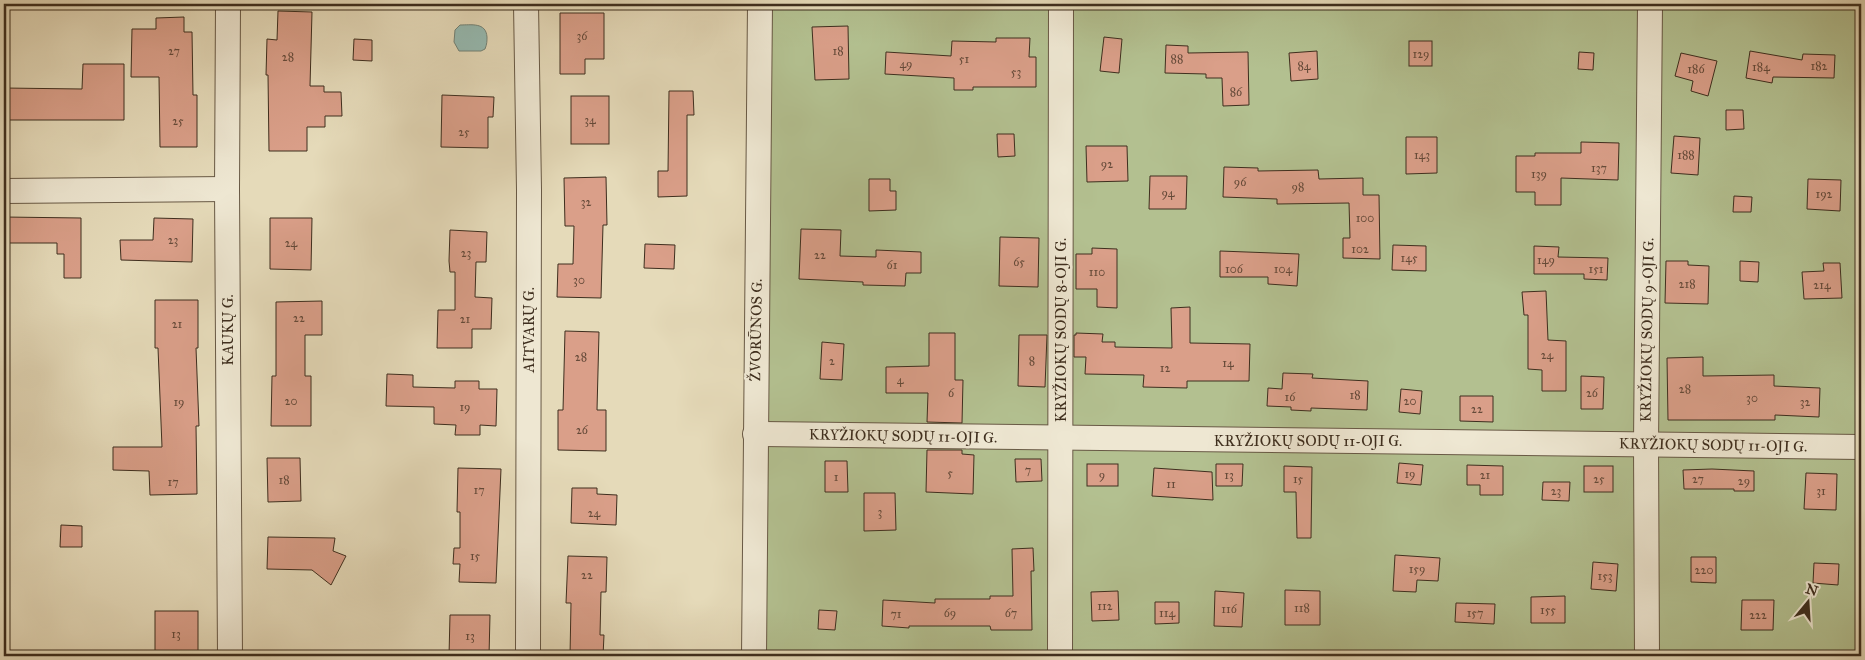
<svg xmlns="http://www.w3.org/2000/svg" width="1865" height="660" font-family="'IM FELL Great Primer',serif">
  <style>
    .green { fill: #b3c090; stroke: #787757 }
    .water { fill: #96bab1; stroke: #738276 }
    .building { fill: #da9f89; stroke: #3e2e1e }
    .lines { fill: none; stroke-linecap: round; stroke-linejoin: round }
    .minor-casing { stroke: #685945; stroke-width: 26 }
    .minor { stroke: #eee7d2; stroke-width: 24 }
    .labels { text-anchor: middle; stroke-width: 4.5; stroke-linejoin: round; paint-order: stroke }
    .number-label { font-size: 12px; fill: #654a39 }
    .street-label { font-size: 15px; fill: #3e2e1e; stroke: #eee7d2 }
  </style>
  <rect width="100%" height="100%" fill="#e5dab9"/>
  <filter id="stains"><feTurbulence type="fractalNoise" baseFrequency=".004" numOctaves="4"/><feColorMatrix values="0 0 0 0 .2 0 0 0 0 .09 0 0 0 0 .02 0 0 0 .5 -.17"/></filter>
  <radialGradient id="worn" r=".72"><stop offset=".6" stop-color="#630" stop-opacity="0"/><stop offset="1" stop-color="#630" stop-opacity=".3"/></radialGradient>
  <polygon class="green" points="764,4 1861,4 1861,656 763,656"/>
  <path class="water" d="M460,25C471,25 486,22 487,37C487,41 487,44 485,49L481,51H459L454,42L455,30Z"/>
  <g class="building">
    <polygon points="278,11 312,12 310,86 324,86 324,92 341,92 342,116 325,116 325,127 307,127 307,151 269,151 268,75 266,75 267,39 277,40"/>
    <polygon points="560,13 604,13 604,59 585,59 585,74 560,74"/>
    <polygon points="184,17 184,32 192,32 193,95 197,95 197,147 160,147 159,77 131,77 132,29 156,29 156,18"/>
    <polygon points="848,26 849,79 815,80 812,27"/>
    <polygon points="1104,37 1122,39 1119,73 1100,71"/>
    <polygon points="996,38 1030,38 1029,57 1036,57 1036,87 973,87 973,90 954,90 954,78 885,74 886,52 951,56 952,41 996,42"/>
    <polygon points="354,39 372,40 372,61 353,60"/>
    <rect x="1409" y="41" width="23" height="25"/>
    <polygon points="1166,45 1188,46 1188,53 1248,52 1249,105 1223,106 1222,78 1206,78 1206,74 1165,73"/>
    <polygon points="1317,51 1318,79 1291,81 1289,53"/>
    <polygon points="1750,51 1802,60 1803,54 1835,55 1834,78 1773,77 1772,83 1746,78"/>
    <polygon points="1579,52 1594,53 1593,70 1578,69"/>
    <polygon points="1681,53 1717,61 1708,96 1691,91 1693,81 1675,76"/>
    <polygon points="83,64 124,64 124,120 4,120 4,88 82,89"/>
    <polygon points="669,91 693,91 694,115 687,115 687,196 658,197 658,171 668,171"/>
    <polygon points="442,95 494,97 493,117 488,117 488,148 441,147"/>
    <rect x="571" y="96" width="38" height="48"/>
    <polygon points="1726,110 1743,110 1744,129 1726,130"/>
    <polygon points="997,134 1014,134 1015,156 998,157"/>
    <polygon points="1674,136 1700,138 1698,175 1671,173"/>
    <polygon points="1406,137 1437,137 1437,173 1406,174"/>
    <polygon points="1581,142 1619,143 1618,180 1561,178 1561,205 1535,205 1535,192 1516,192 1516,156 1535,156 1535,153 1581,153"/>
    <polygon points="1086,146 1127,146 1128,181 1087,182"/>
    <polygon points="1224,167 1258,168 1258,171 1318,170 1319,179 1363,178 1363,195 1379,195 1380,259 1343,258 1343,238 1350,238 1349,203 1277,204 1277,199 1223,197"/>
    <polygon points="1150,176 1187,176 1186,209 1149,209"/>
    <polygon points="606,177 607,225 603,225 601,298 557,297 558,264 573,264 574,226 565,226 564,178"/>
    <polygon points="869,179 890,179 890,191 896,191 896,210 869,211"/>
    <polygon points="1808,179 1841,180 1840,211 1807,209"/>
    <polygon points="1734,196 1752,197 1751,212 1733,212"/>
    <polygon points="4,217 81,218 81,278 64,278 64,254 57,254 57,243 4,243"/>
    <polygon points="154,218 193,219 192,262 121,260 120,240 153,240"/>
    <polygon points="270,218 312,218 311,270 270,269"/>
    <polygon points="801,229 841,230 840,256 876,257 876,250 921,252 921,273 906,273 905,286 863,285 863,282 799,279"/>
    <polygon points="450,230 487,232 486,262 476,262 475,297 492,298 491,329 472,329 472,348 437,348 438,310 455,310 455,272 450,272 449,261"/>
    <polygon points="1000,237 1039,238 1038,287 999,286"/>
    <polygon points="645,244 675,245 674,269 644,268"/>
    <polygon points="1393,245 1426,246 1426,271 1392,270"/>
    <polygon points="1534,246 1559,247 1558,257 1608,258 1607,280 1584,279 1584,274 1534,274"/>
    <polygon points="1092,248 1117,249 1117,308 1097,307 1097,289 1076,289 1076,254 1092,254"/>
    <polygon points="1220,251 1299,254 1297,286 1268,284 1268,277 1220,277"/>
    <polygon points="1666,261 1688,261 1688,265 1709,266 1708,304 1665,303"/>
    <polygon points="1740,261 1759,262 1758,282 1740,281"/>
    <polygon points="1823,263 1840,263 1842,298 1804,299 1802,272 1824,271"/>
    <polygon points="1546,291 1548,340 1566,341 1566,391 1542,391 1542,370 1528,369 1528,315 1524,315 1522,292"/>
    <polygon points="155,300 198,300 198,348 196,348 199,426 196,426 197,494 150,495 149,471 113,470 113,447 162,447 158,348 155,348"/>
    <polygon points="322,301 322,335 305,335 305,376 311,376 311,426 271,426 272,376 276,376 276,302"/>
    <polygon points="1190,307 1190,343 1250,344 1249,381 1187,381 1187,388 1143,387 1144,375 1085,374 1086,357 1074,357 1074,335 1076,335 1076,333 1103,334 1102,342 1115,342 1115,347 1172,348 1171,308"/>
    <polygon points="565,331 599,332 597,410 606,410 606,451 558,450 558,410 563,410"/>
    <polygon points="929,333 955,333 955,380 963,380 962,423 927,422 928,393 886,393 886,367 929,366"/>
    <polygon points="1019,335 1047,335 1045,387 1018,386"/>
    <polygon points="822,342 844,344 842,380 820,379"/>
    <polygon points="1703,357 1703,376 1774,375 1774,386 1820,388 1819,417 1775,415 1775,420 1668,420 1667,358"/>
    <polygon points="1283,373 1313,374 1312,378 1368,381 1367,410 1311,408 1311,411 1291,410 1291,407 1267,406 1268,388 1282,389"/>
    <polygon points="387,374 413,375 413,387 455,388 455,381 479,381 479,389 497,389 496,426 480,425 480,435 455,435 456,425 434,424 434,407 386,406"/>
    <polygon points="1581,376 1604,377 1603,409 1581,409"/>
    <polygon points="1401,389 1422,391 1420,414 1399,412"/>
    <polygon points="1460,396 1493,396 1493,422 1460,421"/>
    <polygon points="927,450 962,450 962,454 974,455 973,494 926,492"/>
    <polygon points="267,458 300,458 301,501 268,502"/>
    <polygon points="1015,459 1041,459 1042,481 1016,482"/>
    <polygon points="825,461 847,461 848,492 825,492"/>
    <polygon points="1399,463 1423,465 1421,485 1397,483"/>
    <rect x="1087" y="464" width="31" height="22"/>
    <polygon points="1216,464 1243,464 1242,486 1216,486"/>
    <polygon points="1467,465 1503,466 1503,495 1480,495 1480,485 1467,485"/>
    <polygon points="1284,466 1312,467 1311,538 1297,538 1296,492 1284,492"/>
    <rect x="1584" y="466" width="29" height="26"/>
    <polygon points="458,468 501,469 496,583 459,582 460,564 453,564 454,548 460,548 460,512 457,512"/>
    <polygon points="1154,468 1212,472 1213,500 1152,496"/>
    <polygon points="1712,469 1754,471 1754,491 1734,491 1734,489 1684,489 1683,470"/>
    <polygon points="1806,473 1837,474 1836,510 1804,509"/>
    <polygon points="1543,482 1570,482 1569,501 1542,500"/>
    <polygon points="572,488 597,488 597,494 617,495 616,525 571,523"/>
    <polygon points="864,493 895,493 896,530 864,531"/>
    <polygon points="61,525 82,526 82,547 60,547"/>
    <polygon points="268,537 335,538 333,551 346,556 331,585 312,570 267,569"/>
    <polygon points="1033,548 1034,571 1031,571 1032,630 991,630 990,626 909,626 909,628 882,626 883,600 935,603 935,599 990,599 990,596 1013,596 1012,549"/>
    <polygon points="1395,555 1440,558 1438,581 1417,580 1416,592 1393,591"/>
    <polygon points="568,556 607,557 606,592 601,592 600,635 604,635 603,656 570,656 571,603 566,603"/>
    <polygon points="1691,557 1716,557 1716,583 1691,582"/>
    <polygon points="1593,562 1618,564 1616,591 1591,589"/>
    <polygon points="1814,563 1839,564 1838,585 1813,583"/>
    <polygon points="1285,590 1320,591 1320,625 1285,625"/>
    <polygon points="1118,591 1119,620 1092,621 1091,592"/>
    <polygon points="1215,591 1244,593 1242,627 1214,626"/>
    <polygon points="1565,596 1565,623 1531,623 1531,597"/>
    <polygon points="1742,600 1774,600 1773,630 1741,630"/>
    <polygon points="1155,602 1179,602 1179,623 1155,624"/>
    <polygon points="1456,603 1495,604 1494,624 1455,622"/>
    <polygon points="819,610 837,611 835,630 818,629"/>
    <rect x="155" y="611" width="43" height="45"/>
    <polygon points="450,615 490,615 489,656 449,656"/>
  </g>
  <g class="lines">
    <defs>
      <g id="minor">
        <polyline points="228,4 227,189 230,656"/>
        <polyline points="526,4 529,190 528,656"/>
        <polyline points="4,191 227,189"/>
        <polyline points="755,434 1861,447"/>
        <polyline points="754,656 760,4"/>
        <polyline points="1060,656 1061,4"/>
        <polyline points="1647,656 1646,444 1650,4"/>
      </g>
    </defs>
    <use href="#minor" class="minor-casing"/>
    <use href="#minor" class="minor"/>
  </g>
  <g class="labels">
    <g class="number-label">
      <text x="582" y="40">36</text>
      <text x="174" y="55">27</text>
      <text x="838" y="55">18</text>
      <text x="1421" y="58">129</text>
      <text x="288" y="61">28</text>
      <text x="964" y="63">51</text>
      <text x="1177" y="63">88</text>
      <text x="906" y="68">49</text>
      <text x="1304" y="70">84</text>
      <text x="1819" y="70">182</text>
      <text x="1761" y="71">184</text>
      <text x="1696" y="73">186</text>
      <text x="1016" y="76">53</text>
      <text x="1236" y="96">86</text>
      <text x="590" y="124">34</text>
      <text x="178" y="125">25</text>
      <text x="464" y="136">25</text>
      <text x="1422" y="159">143</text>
      <text x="1686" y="159">188</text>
      <text x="1107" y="168">92</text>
      <text x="1599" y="172">137</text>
      <text x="1539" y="178">139</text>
      <text x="1240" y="186">96</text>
      <text x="1298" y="191">98</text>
      <text x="1168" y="197">94</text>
      <text x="1824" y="198">192</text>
      <text x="586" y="206">32</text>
      <text x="1365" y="222">100</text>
      <text x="173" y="244">23</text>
      <text x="291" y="247">24</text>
      <text x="1360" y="253">102</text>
      <text x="466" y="257">23</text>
      <text x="820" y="259">22</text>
      <text x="1409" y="262">145</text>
      <text x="1546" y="264">149</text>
      <text x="1019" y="266">65</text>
      <text x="892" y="269">61</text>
      <text x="1234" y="273">106</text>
      <text x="1283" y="273">104</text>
      <text x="1596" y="273">151</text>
      <text x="1097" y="276">110</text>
      <text x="579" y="284">30</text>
      <text x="1687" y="288">218</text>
      <text x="1822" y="289">214</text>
      <text x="299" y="322">22</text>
      <text x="465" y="323">21</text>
      <text x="177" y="328">21</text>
      <text x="1547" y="359">24</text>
      <text x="581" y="361">28</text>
      <text x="832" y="365">2</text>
      <text x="1032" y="365">8</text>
      <text x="1228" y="367">14</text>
      <text x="1165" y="372">12</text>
      <text x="900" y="384">4</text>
      <text x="1685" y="393">28</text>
      <text x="951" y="397">6</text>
      <text x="1592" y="397">26</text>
      <text x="1355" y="399">18</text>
      <text x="1290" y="401">16</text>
      <text x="1752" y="402">30</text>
      <text x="291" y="405">20</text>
      <text x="1410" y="405">20</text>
      <text x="179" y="406">19</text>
      <text x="1805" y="406">32</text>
      <text x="465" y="411">19</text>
      <text x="1477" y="413">22</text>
      <text x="582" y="434">26</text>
      <text x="1028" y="474">7</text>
      <text x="950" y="477">5</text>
      <text x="1410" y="478">19</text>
      <text x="1102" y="479">9</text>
      <text x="1229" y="479">13</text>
      <text x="1485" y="479">21</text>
      <text x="836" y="481">1</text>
      <text x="1298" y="483">15</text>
      <text x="1599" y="483">25</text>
      <text x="1698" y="483">27</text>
      <text x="284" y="484">18</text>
      <text x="1744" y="485">29</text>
      <text x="173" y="486">17</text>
      <text x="1171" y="488">11</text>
      <text x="479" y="494">17</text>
      <text x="1556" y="495">23</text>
      <text x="1821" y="495">31</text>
      <text x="880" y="516">3</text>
      <text x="594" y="517">24</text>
      <text x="475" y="560">15</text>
      <text x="1417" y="573">159</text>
      <text x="1704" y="574">220</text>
      <text x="587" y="579">22</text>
      <text x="1605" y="580">153</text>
      <text x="1105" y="610">112</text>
      <text x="1302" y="612">118</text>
      <text x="1229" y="613">116</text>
      <text x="1548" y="614">155</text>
      <text x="950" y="617">69</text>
      <text x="1011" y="617">67</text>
      <text x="1167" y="617">114</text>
      <text x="1475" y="617">157</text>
      <text x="896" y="618">71</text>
      <text x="1758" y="619">222</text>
      <text x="176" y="638">13</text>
      <text x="470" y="640">13</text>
    </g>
    <g class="street-label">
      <text transform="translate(228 330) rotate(-90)" y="5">KAUKŲ G.</text>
      <text transform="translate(529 330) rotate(-90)" y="5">AITVARŲ G.</text>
      <text transform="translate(756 330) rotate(-89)" y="5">ŽVORŪNOS G.</text>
      <text transform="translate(1061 330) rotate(-90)" y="5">KRYŽIOKŲ SODŲ 8-OJI G.</text>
      <text transform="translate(1647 330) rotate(-89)" y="5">KRYŽIOKŲ SODŲ 9-OJI G.</text>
      <text transform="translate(903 436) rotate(1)" y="5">KRYŽIOKŲ SODŲ 11-OJI G.</text>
      <text x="1308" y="446">KRYŽIOKŲ SODŲ 11-OJI G.</text>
      <text transform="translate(1713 445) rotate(1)" y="5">KRYŽIOKŲ SODŲ 11-OJI G.</text>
    </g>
  </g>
  <rect width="1865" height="660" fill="none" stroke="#e5dab9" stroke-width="20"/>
  <rect x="5" y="5" width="1855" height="650" fill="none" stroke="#3e2e1e" stroke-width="2.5"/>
  <rect x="10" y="10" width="1845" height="640" fill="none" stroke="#3e2e1e"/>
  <g transform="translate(1808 602) rotate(18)" stroke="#eee7d2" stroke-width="4" paint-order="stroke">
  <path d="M0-4L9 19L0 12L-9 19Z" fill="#3e2e1e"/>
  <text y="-8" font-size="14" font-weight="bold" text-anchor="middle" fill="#3e2e1e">N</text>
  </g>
  <rect width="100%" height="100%" filter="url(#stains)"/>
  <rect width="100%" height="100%" fill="url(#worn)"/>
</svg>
